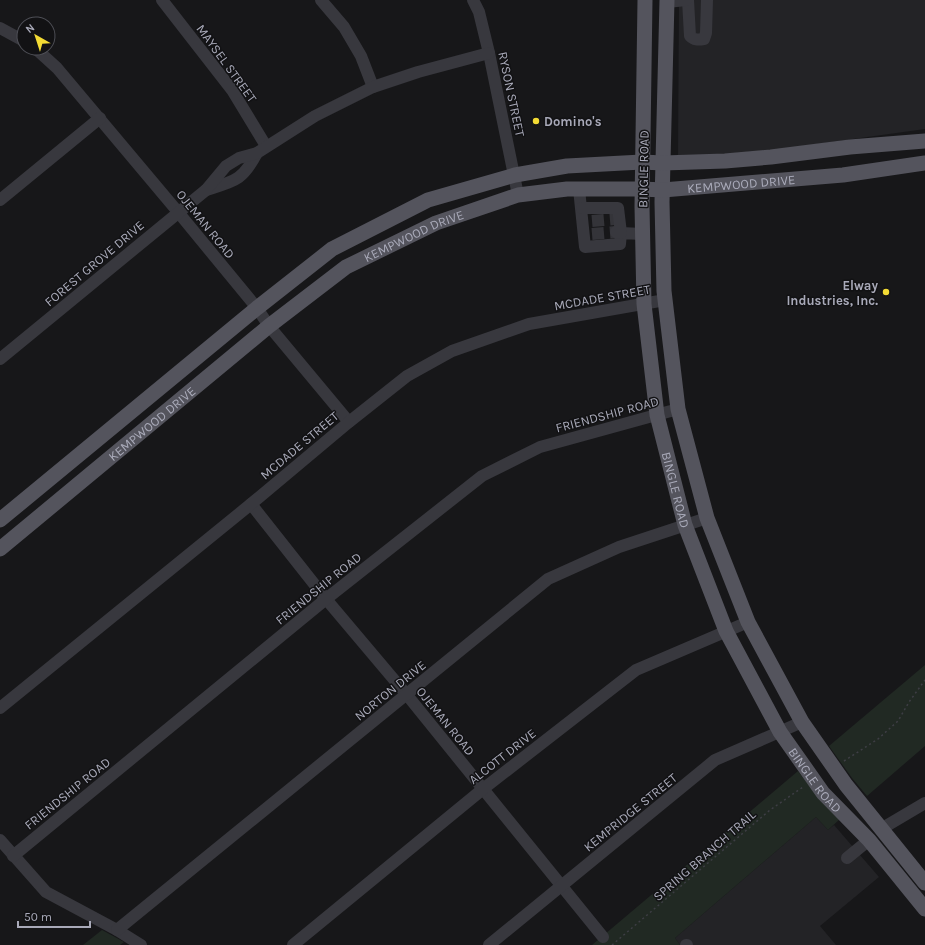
<svg xmlns="http://www.w3.org/2000/svg" width="925" height="945" font-family="Karla,sans-serif">
  <style>
    .built { fill: #232326 }
    .green { fill: #212923 }
    .lines { fill: none; stroke-linecap: round; stroke-linejoin: round }
    .minor-tunnel { stroke: #343439; stroke-width: 12; stroke-dasharray: 12 6; stroke-linecap: butt }
    .path { stroke: #3e3e45; stroke-width: 1.5; stroke-dasharray: 2 3; stroke-linecap: butt }
    .minor { stroke: #38383e; stroke-width: 12 }
    .major { stroke: #54545d; stroke-width: 15 }
    .poi-dot { fill: #f3db34; stroke: #121214; stroke-width: 1.5 }
    .labels { text-anchor: middle; stroke-width: 3; stroke-linejoin: round; paint-order: stroke }
    .street-label { font-size: 13px; fill: #a9aab9; stroke: #121214 }
    .poi-label { font-size: 13px; font-weight: bold; fill: #a9aab9; stroke: #121214; text-anchor: start }
  </style>
  <rect width="100%" height="100%" fill="#171719"/>
  <g class="built">
    <polygon points="679,0 925,0 925,129 781,149 678,158"/>
    <polygon points="816,817 828,830 834,825 879,877 820,926 836,945 680,945 675,938"/>
  </g>
  <g class="green">
    <polygon points="925,665 925,746 867,796 852,778 829,746"/>
    <polygon points="798,771 819,798 840,819 828,830 816,817 675,938 680,945 592,945"/>
    <polygon points="102,930 124,942 120,945 83,945"/>
  </g>
  <g class="lines">
    <g class="minor-tunnel">
      <polyline points="592,221 615,219"/>
      <polyline points="592,234 616,232"/>
    </g>
    <g class="path">
      <polyline points="844,761 878,739 898,721 909,702 925,680"/>
      <polyline points="612,945 770,810 803,787"/>
    </g>
    <g class="minor">
      <polyline points="162,0 232,90 266,146"/>
      <polyline points="321,0 344,27 361,56 373,87"/>
      <polyline points="473,0 479,12 489,53 518,195"/>
      <path d="M688,0L690,36C694,40 698,40 704,39L706,33L707,0"/>
      <polyline points="667,2 686,0"/>
      <polyline points="0,28 24,41"/>
      <polyline points="35,48 57,68 178,212 257,308 269,326 349,422"/>
      <polyline points="579,189 585,247 620,244 621,233 642,234"/>
      <path d="M206,190C235,181 242,181 257,153"/>
      <polyline points="0,200 100,118"/>
      <polyline points="582,208 618,208 621,233 616,232"/>
      <polyline points="0,359 206,190 226,166 239,158 257,153 315,116 373,87 418,72 489,53"/>
      <polyline points="251,504 326,599 407,695 603,937"/>
      <polyline points="0,708 251,504 349,422 407,376 452,351 529,324 665,300"/>
      <polyline points="881,829 925,803"/>
      <polyline points="0,840 46,892 117,930 141,945"/>
      <polyline points="13,856 326,599 482,476 540,447 678,409"/>
      <polyline points="847,858 869,840"/>
      <polyline points="117,930 548,579 619,547 707,518"/>
      <polyline points="293,945 483,789 636,670 748,622"/>
      <polyline points="489,945 715,760 802,722"/>
      <polyline points="686,945 687,945"/>
    </g>
    <g class="major">
      <path id="s1" d="M645,0L642,206L644,304L657,415L685,525L726,631L780,732L823,793L869,840L925,909"/>
      <polyline points="667,0 662,202 664,291 678,409 707,518 748,622 802,722 846,785 925,883"/>
      <polyline points="0,520 257,308 332,249 428,200 515,175 567,166 642,162 663,163 725,161 771,157 850,147 925,141"/>
      <path id="s2" d="M0,549L269,326L346,267L436,223L518,195L567,189H642L663,190L843,175L925,163"/>
    </g>
  </g>
  <g class="poi-dot">
    <circle cx="536" cy="121" r="4"/>
    <circle cx="886" cy="292" r="4"/>
  </g>
  <g class="labels">
    <g class="street-label">
      <text transform="translate(227 63) rotate(54)" y="5">MAYSEL STREET</text>
      <text transform="translate(512 94) rotate(78)" y="5">RYSON STREET</text>
      <text transform="translate(643 169) rotate(-89)" y="5">BINGLE ROAD</text>
      <text dy="5" stroke="none"><textPath href="#s2" startOffset="857">KEMPWOOD DRIVE</textPath></text>
      <text transform="translate(206 224) rotate(51)" y="5">OJEMAN ROAD</text>
      <text dy="5" stroke="none"><textPath href="#s2" startOffset="521">KEMPWOOD DRIVE</textPath></text>
      <text transform="translate(94 263) rotate(-40)" y="5">FOREST GROVE DRIVE</text>
      <text transform="translate(602 297) rotate(-10)" y="5">MCDADE STREET</text>
      <text transform="translate(607 414) rotate(-15)" y="5">FRIENDSHIP ROAD</text>
      <text dy="5" stroke="none"><textPath href="#s2" startOffset="197">KEMPWOOD DRIVE</textPath></text>
      <text transform="translate(299 445) rotate(-40)" y="5">MCDADE STREET</text>
      <text dy="5" stroke="none"><textPath href="#s1" startOffset="493">BINGLE ROAD</textPath></text>
      <text transform="translate(318 588) rotate(-39)" y="5">FRIENDSHIP ROAD</text>
      <text transform="translate(390 690) rotate(-39)" y="5">NORTON DRIVE</text>
      <text transform="translate(446 721) rotate(51)" y="5">OJEMAN ROAD</text>
      <text transform="translate(502 756) rotate(-38)" y="5">ALCOTT DRIVE</text>
      <text dy="5" stroke="none"><textPath href="#s1" startOffset="817">BINGLE ROAD</textPath></text>
      <text transform="translate(67 793) rotate(-39)" y="5">FRIENDSHIP ROAD</text>
      <text transform="translate(630 812) rotate(-39)" y="5">KEMPRIDGE STREET</text>
      <text transform="translate(704 855) rotate(-41)" y="5">SPRING BRANCH TRAIL</text>
    </g>
    <g class="poi-label">
      <text x="544" y="126">Domino's</text>
      <text x="878" y="290" text-anchor="end">Elway<tspan x="878" dy="15">Industries, Inc.</tspan></text>
    </g>
  </g>
  <g transform="translate(36 36) rotate(321)"><circle r="19" fill="#121214" stroke="#4e4f56"/>
  <path d="M0-3L7 15L0 10L-7 15Z" fill="#f3db34"/>
  <text y="-6" font-size="11" font-weight="bold" text-anchor="middle" fill="#a9aab9">N</text>
  </g>
  <path d="M18 921v6h72v-6" fill="none" stroke="#a9aab9" stroke-width="2"/>
  <text x="24" y="921" font-size="12" fill="#a9aab9" stroke="#121214" stroke-width="3" paint-order="stroke">50 m</text>
</svg>
